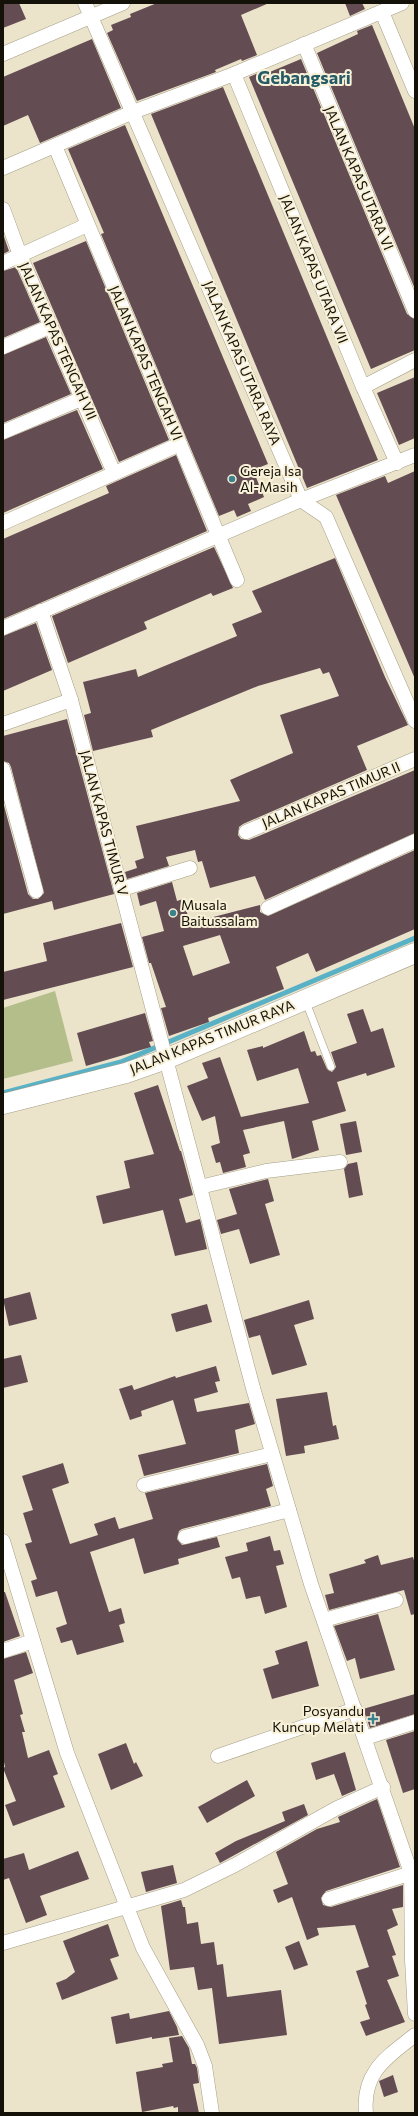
<svg xmlns="http://www.w3.org/2000/svg" width="418" height="2116" font-family="Commissioner,sans-serif">
  <style>
    .green { fill: #b4be8b }
    .lines { fill: none; stroke-linecap: round; stroke-linejoin: round }
    .stream { stroke: #59b1c6; stroke-width: 5 }
    .building { fill: #644c53; fill-rule: evenodd }
    .lane-casing { stroke: #a69f87; stroke-width: 8 }
    .street-casing { stroke: #a69f87; stroke-width: 15 }
    .secondary-casing { stroke: #a69f87; stroke-width: 21 }
    .lane { stroke: #fff; stroke-width: 7 }
    .street { stroke: #fff; stroke-width: 14 }
    .secondary { stroke: #fff; stroke-width: 20 }
    .poi-dot { fill: #3c818e; stroke: #f8f0d7; stroke-width: 1.5 }
    .labels { text-anchor: middle; stroke-width: 4; stroke-linejoin: round; paint-order: stroke }
    .street-label { font-size: 14px; fill: #141108; stroke: #f8f0d7 }
    .poi-label { font-size: 14px; fill: #141108; stroke: #f8f0d7; text-anchor: start }
    .district-label { font-size: 18px; font-weight: bold; fill: #245b66; stroke: #f8f0d7 }
  </style>
  <rect width="100%" height="100%" fill="#ebe3ca"/>
  <polygon class="green" points="55,991 73,1061 3,1079 3,1008"/>
  <g class="lines">
    <polyline class="stream" points="3,1093 121,1062 415,938"/>
  </g>
  <g class="building">
    <polygon points="3,3 19,3 26,19 3,28"/>
    <polygon points="157,3 269,3 241,15 257,55 242,61 241,59 215,70 216,72 137,101 107,33 113,30 111,25 131,17 130,14"/>
    <polygon points="345,3 362,3 365,9 350,16"/>
    <polygon points="372,25 415,129 415,289 317,53 358,34 357,31"/>
    <polygon points="92,39 121,108 40,143 28,115 3,126 3,77"/>
    <polygon points="301,59 407,314 415,319 415,350 371,369 249,77 263,71 265,74"/>
    <polygon points="223,87 378,460 307,488 151,114"/>
    <polygon points="125,125 268,464 253,470 264,497 248,504 251,511 237,517 234,510 219,516 101,234 104,233 68,149"/>
    <polygon points="3,234 9,251 3,254"/>
    <polygon points="86,241 169,440 119,462 33,263"/>
    <polygon points="16,267 40,322 3,338 3,271"/>
    <polygon points="46,337 71,394 3,423 3,355"/>
    <polygon points="415,377 415,438 399,445 377,393"/>
    <polygon points="77,410 103,469 3,513 3,440"/>
    <polygon points="176,455 207,531 3,619 3,539 109,493 106,486"/>
    <polygon points="415,471 415,679 336,495 385,476 388,483"/>
    <polygon points="214,547 233,588 213,596 211,593 144,622 147,629 68,663 52,616"/>
    <polygon points="335,558 385,677 408,725 357,746 367,770 243,824 239,827 238,835 241,839 249,840 415,770 415,833 265,900 255,876 210,888 202,861 198,862 195,850 166,857 169,866 127,879 125,872 137,868 135,861 144,858 136,826 240,801 230,780 293,753 280,715 339,696 329,672 323,674 320,668 258,686 151,730 153,737 93,751 84,715 91,713 83,682 136,669 138,677 237,636 232,624 262,612 252,591"/>
    <polygon points="36,623 52,670 3,691 3,636"/>
    <polygon points="67,719 114,894 54,910 52,901 3,914 3,802 28,894 33,899 38,899 44,893 11,767 9,763 3,761 3,736"/>
    <path d="M415,850V929L316,972L308,953L276,967L284,989L208,1018L209,1022L169,1036L161,1008L166,1007L151,963H149L142,937L164,931L156,901L140,906L137,893L172,882L177,901L183,899L190,923L260,905V912L268,916ZM220,935L230,963L193,976L183,946Z"/>
    <polygon points="121,923 133,967 3,1000 3,972 47,961 43,943"/>
    <polygon points="363,1009 371,1032 383,1028 395,1067 367,1076 366,1073 337,1082 346,1111 312,1121 319,1150 292,1159 284,1121 243,1130 250,1153 243,1155 246,1167 223,1173 220,1162 216,1163 211,1146 220,1143 215,1116 202,1121 187,1086 208,1078 202,1063 220,1057 241,1117 309,1103 298,1068 257,1081 247,1050 263,1046 263,1048 304,1031 311,1052 315,1051 317,1056 321,1055 327,1069 332,1072 336,1067 331,1052 357,1043 347,1014"/>
    <polygon points="145,1013 153,1041 149,1042 151,1047 86,1066 77,1033"/>
    <polygon points="158,1085 180,1151 181,1151 193,1195 179,1199 186,1223 200,1219 207,1249 175,1256 163,1210 103,1224 96,1196 130,1188 124,1161 154,1154 134,1093"/>
    <polygon points="356,1121 362,1152 346,1155 340,1124"/>
    <polygon points="357,1162 363,1195 349,1198 344,1169 348,1164"/>
    <polygon points="268,1179 274,1201 265,1204 280,1255 250,1264 239,1229 221,1234 217,1220 237,1214 229,1189"/>
    <polygon points="30,1292 37,1319 9,1326 3,1299"/>
    <polygon points="309,1300 314,1319 294,1325 307,1365 272,1375 260,1335 249,1338 244,1320"/>
    <polygon points="207,1304 212,1322 176,1332 171,1314"/>
    <polygon points="21,1355 28,1382 3,1388 3,1359"/>
    <polygon points="216,1366 220,1381 215,1382 218,1392 194,1399 197,1412 249,1403 255,1424 235,1430 239,1453 144,1476 138,1455 186,1444 173,1400 141,1411 142,1416 130,1420 119,1389 132,1385 134,1390 175,1376 176,1378"/>
    <polygon points="327,1392 333,1426 336,1425 339,1439 304,1446 305,1453 286,1456 276,1399"/>
    <polygon points="63,1463 69,1483 52,1489 70,1544 98,1535 94,1524 115,1517 119,1529 153,1519 145,1493 267,1464 273,1486 266,1489 271,1506 182,1529 179,1531 177,1539 182,1545 217,1537 220,1547 178,1559 179,1564 144,1574 134,1538 90,1552 109,1612 121,1608 125,1623 119,1625 124,1642 77,1655 72,1640 61,1643 56,1628 67,1624 57,1591 36,1597 31,1581 37,1579 25,1544 32,1542 23,1513 33,1510 22,1476"/>
    <polygon points="270,1536 274,1551 280,1550 284,1564 276,1566 287,1607 265,1614 260,1596 246,1599 240,1577 232,1579 225,1557 248,1551 246,1543"/>
    <polygon points="378,1555 381,1565 413,1557 415,1564 415,1614 411,1615 404,1590 329,1610 325,1595 334,1593 329,1574 366,1563 364,1560"/>
    <polygon points="3,1592 5,1592 20,1636 3,1642"/>
    <polygon points="378,1614 395,1670 360,1679 355,1658 347,1661 334,1626"/>
    <polygon points="307,1641 319,1686 272,1699 263,1669 279,1664 275,1651"/>
    <polygon points="26,1652 33,1673 14,1680 23,1714 20,1715 25,1732 22,1732 28,1758 49,1750 58,1774 53,1776 65,1807 13,1826 5,1805 16,1801 3,1768 5,1767 3,1757 3,1659"/>
    <polygon points="415,1694 415,1714 370,1728 363,1709"/>
    <polygon points="415,1731 415,1789 403,1793 386,1740"/>
    <polygon points="126,1743 134,1764 136,1762 143,1776 111,1790 98,1754"/>
    <polygon points="345,1752 356,1790 342,1796 334,1774 316,1780 311,1763"/>
    <polygon points="247,1780 255,1796 207,1823 198,1807"/>
    <polygon points="377,1799 400,1867 326,1891 321,1898 323,1905 331,1907 403,1885 403,1907 392,1909 398,1925 387,1930 396,1955 392,1956 399,1976 387,1980 405,2022 366,2036 360,2022 370,2019 365,2005 367,2004 356,1971 369,1967 355,1925 317,1928 319,1935 307,1940 292,1897 278,1903 273,1890 288,1884 276,1852 317,1829 340,1822 338,1817"/>
    <polygon points="304,1804 308,1815 220,1863 215,1853 236,1841 285,1821 282,1812"/>
    <polygon points="78,1851 89,1879 40,1896 47,1915 26,1923 9,1878 3,1880 3,1859 24,1853 29,1870"/>
    <polygon points="173,1865 177,1883 146,1892 141,1872"/>
    <polygon points="181,1900 183,1907 185,1907 187,1924 198,1922 201,1944 214,1942 217,1965 223,1964 227,1997 281,1990 287,2035 219,2044 212,1988 198,1990 194,1967 170,1970 161,1906"/>
    <polygon points="108,1924 119,1956 110,1959 118,1979 62,2000 56,1983 66,1979 75,1972 63,1941"/>
    <polygon points="299,1941 308,1965 294,1970 285,1947"/>
    <polygon points="169,2011 177,2027 179,2035 152,2039 152,2037 116,2044 111,2017 129,2013 130,2019"/>
    <polygon points="182,2036 189,2048 192,2064 195,2064 197,2068 199,2083 193,2084 199,2113 178,2113 178,2107 174,2108 173,2106 142,2112 136,2072 163,2067 162,2064 173,2062 169,2038"/>
    <polygon points="393,2075 398,2092 384,2097 379,2081"/>
  </g>
  <g class="lines">
    <defs>
      <polyline id="lane" points="306,1002 331,1067"/>
      <g id="street">
        <polyline points="85,3 301,500 326,517 415,721"/>
        <polyline points="382,12 415,91"/>
        <polyline points="304,44 415,311"/>
        <polyline points="3,54 123,3"/>
        <polyline points="234,74 363,387 397,463"/>
        <polyline points="55,146 237,580"/>
        <polyline points="3,168 133,112 234,74 402,3"/>
        <polyline points="3,209 20,255 114,473"/>
        <polyline points="3,263 87,225"/>
        <polyline points="3,347 51,326"/>
        <polyline points="363,387 415,360"/>
        <polyline points="3,432 83,398"/>
        <polyline points="3,523 180,444"/>
        <polyline points="41,611 71,700 253,1388 311,1584 411,1873 412,1960 415,2014"/>
        <polyline points="3,628 301,500 415,455"/>
        <polyline points="3,724 71,700"/>
        <polyline points="3,769 36,891"/>
        <polyline points="246,832 415,759"/>
        <polyline points="122,889 190,868"/>
        <polyline points="268,908 415,841"/>
        <polyline points="200,1187 266,1171 340,1162"/>
        <polyline points="144,1485 272,1454"/>
        <polyline points="185,1537 289,1510"/>
        <polyline points="3,1541 67,1753 143,1948 197,2045 205,2066 212,2113"/>
        <polyline points="324,1620 396,1600"/>
        <polyline points="3,1651 33,1641"/>
        <polyline points="365,1738 415,1722"/>
        <polyline points="218,1756 355,1709"/>
        <polyline points="329,1899 415,1872"/>
        <polyline points="3,1943 184,1890 235,1865 337,1808 383,1787"/>
        <path d="M366,2113C362,2072 387,2057 415,2035"/>
      </g>
      <polyline id="secondary" points="3,1104 126,1073 166,1059 415,953"/>
    </defs>
    <use href="#lane" class="lane-casing"/>
    <use href="#street" class="street-casing"/>
    <use href="#secondary" class="secondary-casing"/>
    <use href="#lane" class="lane"/>
    <use href="#street" class="street"/>
    <use href="#secondary" class="secondary"/>
  </g>
  <g class="poi-dot">
    <circle cx="232" cy="479" r="4"/>
    <circle cx="173" cy="913" r="4"/>
    <path d="M371 1713h4v4h4v4h-4v4h-4v-4h-4v-4h4z"/>
  </g>
  <g class="labels">
    <g class="street-label">
      <text transform="translate(359 178) rotate(67)" y="5">JALAN KAPAS UTARA VI</text>
      <text transform="translate(314 269) rotate(68)" y="5">JALAN KAPAS UTARA VII</text>
      <text transform="translate(58 341) rotate(66)" y="5">JALAN KAPAS TENGAH VII</text>
      <text transform="translate(146 363) rotate(67)" y="5">JALAN KAPAS TENGAH VI</text>
      <text transform="translate(242 363) rotate(67)" y="5">JALAN KAPAS UTARA RAYA</text>
      <text transform="translate(331 795) rotate(-23)" y="5">JALAN KAPAS TIMUR II</text>
      <text transform="translate(104 823) rotate(75)" y="5">JALAN KAPAS TIMUR V</text>
      <text transform="translate(212 1037) rotate(-22)" y="5">JALAN KAPAS TIMUR RAYA</text>
    </g>
    <g class="poi-label">
      <text x="240" y="476">Gereja Isa<tspan x="240" dy="16">Al-Masih</tspan></text>
      <text x="181" y="910">Musala<tspan x="181" dy="16">Baitussalam</tspan></text>
      <text x="364" y="1716" text-anchor="end">Posyandu<tspan x="364" dy="16">Kuncup Melati</tspan></text>
    </g>
    <g class="district-label">
      <text x="304" y="84">Gebangsari</text>
    </g>
  </g>
  <rect width="418" height="2116" fill="none" stroke="#141108" stroke-width="8"/>
</svg>
